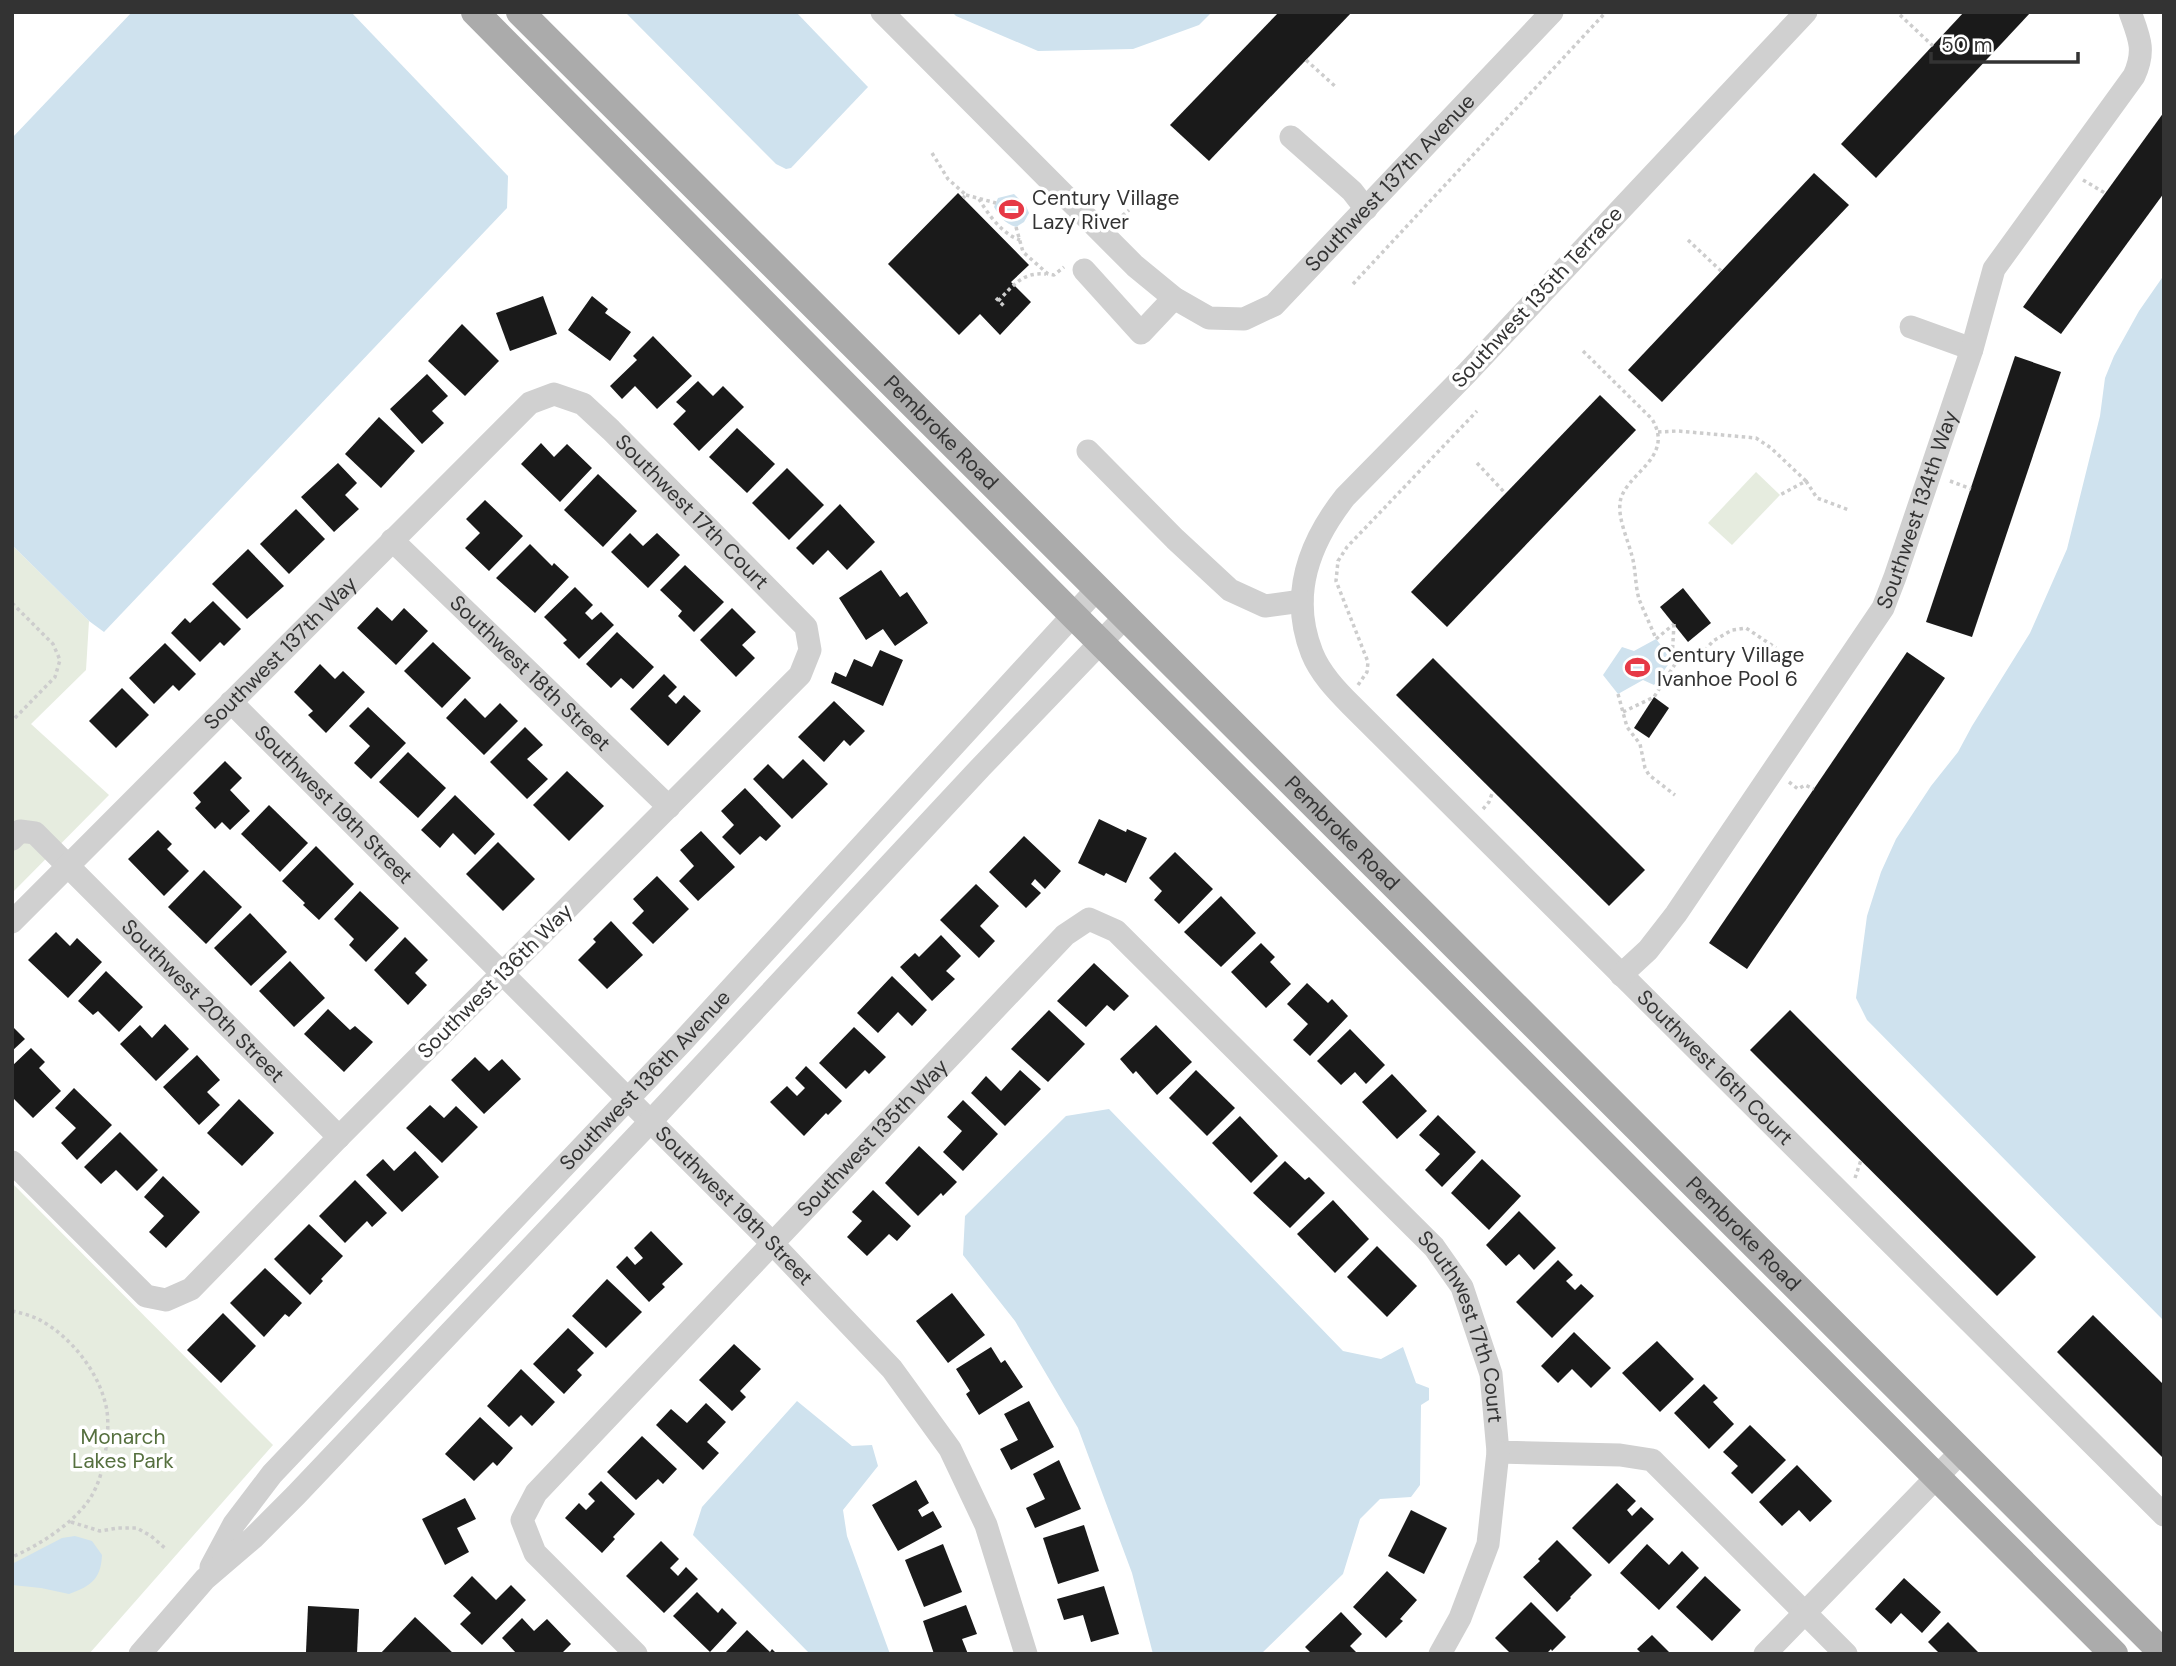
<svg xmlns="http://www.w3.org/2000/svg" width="2176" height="1666" font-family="'DM Sans',sans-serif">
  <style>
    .green { fill: #e6ecdf }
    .water { fill: #cfe2ee }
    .building { fill: #1a1a1a }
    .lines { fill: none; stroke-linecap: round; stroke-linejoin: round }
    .path { stroke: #cdcdcd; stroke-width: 3.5; stroke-dasharray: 3.5 3.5; stroke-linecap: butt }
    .minor { stroke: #d0d0d0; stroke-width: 23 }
    .major { stroke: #ababab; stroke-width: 28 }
    .labels { text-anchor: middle; stroke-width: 7; stroke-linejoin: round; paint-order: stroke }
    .street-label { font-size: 21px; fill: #333; stroke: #fff }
    .poi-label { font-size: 21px; fill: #333; stroke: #fff; text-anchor: start }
    .park-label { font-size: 21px; fill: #56703f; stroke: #fff }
  </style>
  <rect width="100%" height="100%" fill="#fff"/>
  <g class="green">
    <polygon points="1756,472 1780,495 1732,545 1708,523"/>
    <polygon points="12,545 89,621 86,670 31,724 109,795 12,893"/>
    <polygon points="12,1183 273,1445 89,1654 12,1654"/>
  </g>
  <g class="water">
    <polygon points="132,12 351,12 508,176 507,208 104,632 89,621 12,545 12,138"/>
    <polygon points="625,12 796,12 868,87 791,168 786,169 776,164"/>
    <polygon points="952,12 1212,12 1199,25 1133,49 1038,51 956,16"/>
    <path d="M1014,194L1026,206L1029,213L1024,222L1016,227C1004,223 1000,217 994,207L998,198Z"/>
    <polygon points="2164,275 2164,1321 1867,1020 1856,998 1867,916 1881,872 1896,839 1931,786 1958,752 1972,726 2030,633 2067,549 2100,416 2105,378 2114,356 2139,311"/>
    <polygon points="1656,639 1672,659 1654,685 1643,680 1618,694 1603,675 1622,647 1634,651"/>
    <polygon points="1109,1109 1343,1351 1381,1359 1403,1347 1416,1383 1429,1388 1429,1400 1421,1405 1420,1485 1411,1497 1380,1499 1360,1519 1343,1574 1261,1654 1153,1654 1132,1573 1078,1428 1015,1321 963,1255 965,1216 1066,1116"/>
    <polygon points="797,1401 852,1446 872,1445 878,1466 843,1510 847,1536 890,1654 810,1654 693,1535 702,1507"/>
    <path d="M75,1536L92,1541L102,1555C101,1579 91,1586 69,1594L41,1588L12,1585V1564L62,1538Z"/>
  </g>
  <g class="building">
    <polygon points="1279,12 1352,12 1209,161 1170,125"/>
    <polygon points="1964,12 2031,12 1876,178 1841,144"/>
    <polygon points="2164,112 2164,193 2061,334 2023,307"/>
    <polygon points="1814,173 1849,205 1662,402 1628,370"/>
    <polygon points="958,193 1029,265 1011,282 1031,302 1000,335 980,314 959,335 888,264"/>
    <polygon points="543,296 557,334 510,351 496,313"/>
    <polygon points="592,296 608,309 605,313 631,332 610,361 568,330"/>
    <polygon points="462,324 499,361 465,396 428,361"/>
    <polygon points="653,336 692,376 657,409 635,386 622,399 610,386 637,360 633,356"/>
    <polygon points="2015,356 2061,372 1972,637 1926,622"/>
    <polygon points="427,374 448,396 432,411 444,423 422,444 390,409"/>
    <polygon points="698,381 713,396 723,386 744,407 699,451 673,424 686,411 676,402"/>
    <polygon points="1600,395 1636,430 1447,627 1411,592"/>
    <polygon points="379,417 415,451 381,488 345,454"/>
    <polygon points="737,428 775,464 747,493 709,457"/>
    <polygon points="541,443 554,457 567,444 592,468 560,502 521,464"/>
    <polygon points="338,463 357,483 345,495 359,509 334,532 301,497"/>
    <polygon points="787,468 824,505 789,540 752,503"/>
    <polygon points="598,474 637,511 603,547 564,510"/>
    <polygon points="485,500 523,536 489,571 465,548 480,533 466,519"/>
    <polygon points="840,504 875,542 847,570 828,550 813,565 796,548"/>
    <polygon points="296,509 325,539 289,574 260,544"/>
    <polygon points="630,533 643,546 657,533 680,555 648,588 611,552"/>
    <polygon points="530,544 552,566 554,563 569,577 535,613 496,578"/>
    <polygon points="248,549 284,586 247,619 212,584"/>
    <polygon points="685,565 724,602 694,632 678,616 682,611 660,590"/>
    <polygon points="881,570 900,597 907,592 928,623 895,646 883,629 866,640 839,598"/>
    <polygon points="575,587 593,605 585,613 592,620 601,612 614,625 579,659 563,643 567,640 544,617"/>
    <polygon points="1683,588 1711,623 1688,642 1660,607"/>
    <polygon points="213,601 241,629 224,646 220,642 200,662 171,633 185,618 190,623"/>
    <polygon points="377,607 392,621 404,608 428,631 396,665 357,628"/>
    <polygon points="732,608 756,632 742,645 755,658 736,677 700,640"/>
    <polygon points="617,632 654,667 633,689 621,678 611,688 586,664"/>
    <polygon points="433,642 471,678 442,708 404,671"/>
    <polygon points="165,643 196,674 179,691 173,685 154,704 129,678"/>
    <polygon points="880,650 903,660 883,706 831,683 835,672 846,677 854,659 872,667"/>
    <polygon points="1907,652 1945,678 1747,969 1709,943"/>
    <polygon points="1433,658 1645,870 1609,906 1396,695"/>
    <polygon points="320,664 335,679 343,671 365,692 326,733 308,715 313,711 294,692"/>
    <polygon points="664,674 677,687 668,696 676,704 684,695 701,711 668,746 630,709"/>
    <polygon points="122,688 149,715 116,748 89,721"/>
    <polygon points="1654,697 1669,708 1649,738 1634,728"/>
    <polygon points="465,698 485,718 500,703 518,721 484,755 446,718"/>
    <polygon points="834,701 865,731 850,746 844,740 824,762 798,737"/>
    <polygon points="368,707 406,743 371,779 354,763 370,746 349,726"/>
    <polygon points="525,727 543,745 527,759 548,779 527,799 490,762"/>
    <polygon points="408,752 446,788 418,818 379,782"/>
    <polygon points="803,759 828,784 792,819 753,779 768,764 783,779"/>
    <polygon points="225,761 242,778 230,790 250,811 230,830 222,822 215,829 195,808 201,802 193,793"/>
    <polygon points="567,771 604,806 569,841 533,805"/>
    <polygon points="745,788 781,826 766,841 760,836 740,855 722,837 734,825 721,811"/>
    <polygon points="455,795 495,834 475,855 453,833 440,848 421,830"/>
    <polygon points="269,805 308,843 280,872 241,834"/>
    <polygon points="1099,819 1126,832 1127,829 1147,838 1126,883 1106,873 1104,876 1078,863"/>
    <polygon points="158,830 172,844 167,849 189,871 164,896 128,859"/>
    <polygon points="701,831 735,867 698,901 679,881 694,866 680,850"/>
    <polygon points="1024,836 1061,871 1045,889 1035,879 1031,884 1041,893 1026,908 989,872"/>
    <polygon points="498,842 535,879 503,911 466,874"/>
    <polygon points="316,846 354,884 319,920 303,905 305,903 282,881"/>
    <polygon points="1175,852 1213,889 1179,924 1154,900 1162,891 1149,878"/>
    <polygon points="204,870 242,907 206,944 168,907"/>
    <polygon points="657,876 689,909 653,944 632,923 644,911 633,899"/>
    <polygon points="976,884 999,906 980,926 995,941 979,958 940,920"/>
    <polygon points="360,891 399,928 366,962 349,945 354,939 334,919"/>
    <polygon points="1221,896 1256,933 1221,967 1184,932"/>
    <polygon points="250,913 287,952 251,986 214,948"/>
    <polygon points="611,921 643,955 607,989 578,960 596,942 593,939"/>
    <polygon points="56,932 70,946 77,938 102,962 68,998 28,960"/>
    <polygon points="941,935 961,956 946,971 955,979 932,1001 900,967 915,953 919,957"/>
    <polygon points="405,937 428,960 415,973 427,985 408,1005 374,970"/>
    <polygon points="1261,943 1275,957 1270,962 1291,984 1266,1008 1231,972"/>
    <polygon points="290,961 325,998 294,1027 259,991"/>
    <polygon points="1094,963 1129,996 1114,1011 1107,1005 1086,1027 1057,1001"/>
    <polygon points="106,971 143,1007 119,1032 98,1011 93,1015 78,1001"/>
    <polygon points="892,976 927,1010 912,1026 898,1012 878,1033 857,1013"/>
    <polygon points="1307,983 1328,1003 1332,999 1348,1016 1310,1056 1293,1040 1308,1024 1287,1004"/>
    <polygon points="328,1009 350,1030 355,1026 373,1042 344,1072 304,1034"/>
    <polygon points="1049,1010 1085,1044 1048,1082 1011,1049"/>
    <polygon points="1790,1010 2036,1257 1997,1296 1750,1050"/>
    <polygon points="165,1024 189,1049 156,1081 120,1044 140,1025 152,1038"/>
    <polygon points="1156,1025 1192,1062 1157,1095 1136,1071 1133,1074 1120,1059"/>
    <polygon points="12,1026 25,1039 12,1051"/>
    <polygon points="854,1027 886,1057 869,1074 865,1070 846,1089 819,1063"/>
    <polygon points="1350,1029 1385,1065 1366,1084 1355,1072 1341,1085 1317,1061"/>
    <polygon points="31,1048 45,1062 39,1068 61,1091 33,1118 12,1097 12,1066"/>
    <polygon points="197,1055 220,1080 207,1092 220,1105 199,1125 163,1087"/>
    <polygon points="475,1057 489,1071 502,1059 521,1079 484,1114 451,1080"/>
    <polygon points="806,1066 842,1101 828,1115 826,1113 804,1136 770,1102 787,1086 797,1096 805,1088 795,1078"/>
    <polygon points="1020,1070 1041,1089 1005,1126 971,1093 986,1076 1001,1091"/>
    <polygon points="1196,1070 1235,1108 1207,1136 1169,1098"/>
    <polygon points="1392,1074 1427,1111 1397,1139 1362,1102"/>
    <polygon points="74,1088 112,1125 77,1160 61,1143 76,1128 55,1108"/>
    <polygon points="239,1099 274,1133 242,1166 207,1133"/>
    <polygon points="963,1100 998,1134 963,1171 943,1152 962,1131 947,1117"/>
    <polygon points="430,1105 444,1118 456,1106 478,1127 442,1163 406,1128"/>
    <polygon points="1438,1115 1476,1152 1442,1187 1425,1170 1440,1154 1419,1135"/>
    <polygon points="1240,1116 1278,1156 1251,1183 1212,1143"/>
    <polygon points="120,1132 158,1170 137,1191 116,1170 101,1184 84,1167"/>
    <polygon points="919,1146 957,1182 943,1196 941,1193 918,1216 885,1183"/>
    <polygon points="415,1151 439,1177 402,1212 366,1175 383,1159 394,1171"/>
    <polygon points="1482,1159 1521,1196 1489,1230 1451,1193"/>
    <polygon points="1285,1161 1305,1180 1309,1177 1325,1193 1290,1228 1253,1193"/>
    <polygon points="163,1176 200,1212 166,1248 149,1232 164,1216 144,1197"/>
    <polygon points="355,1180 387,1213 372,1227 367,1221 345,1243 319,1216"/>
    <polygon points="873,1190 911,1226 897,1241 889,1234 867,1256 847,1237 862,1221 852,1212"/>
    <polygon points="1333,1200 1369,1239 1335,1273 1297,1234"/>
    <polygon points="1519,1211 1556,1248 1534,1270 1519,1254 1506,1266 1486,1245"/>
    <polygon points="309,1224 343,1256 321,1279 323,1281 310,1295 274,1259"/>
    <polygon points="651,1231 683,1264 662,1284 665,1287 649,1302 616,1267 627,1256 635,1265 643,1258 634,1248"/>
    <polygon points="1377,1246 1417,1286 1387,1317 1347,1277"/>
    <polygon points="1558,1260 1573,1275 1566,1281 1575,1290 1581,1284 1594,1296 1552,1338 1516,1302"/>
    <polygon points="265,1268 302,1303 289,1317 285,1314 264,1337 230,1303"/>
    <polygon points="607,1279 642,1312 606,1348 572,1316"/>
    <polygon points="952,1293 985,1335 948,1363 916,1321"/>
    <polygon points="223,1313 256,1346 221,1383 187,1350"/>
    <polygon points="2093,1315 2164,1385 2164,1459 2057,1352"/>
    <polygon points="568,1328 594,1353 577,1370 582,1375 564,1394 533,1364"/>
    <polygon points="1574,1332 1611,1368 1591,1388 1572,1369 1558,1383 1541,1366"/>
    <polygon points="1657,1341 1694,1379 1660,1412 1622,1373"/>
    <polygon points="734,1344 761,1369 740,1391 746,1397 732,1411 699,1380"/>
    <polygon points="991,1347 1001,1363 1005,1360 1023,1387 979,1415 966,1394 970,1391 956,1369"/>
    <polygon points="521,1369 555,1402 532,1426 521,1415 509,1427 487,1406"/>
    <polygon points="1704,1384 1718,1398 1713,1402 1734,1424 1709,1449 1674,1413"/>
    <polygon points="1029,1401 1054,1447 1011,1470 1000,1449 1018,1440 1004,1414"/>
    <polygon points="706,1403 726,1422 707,1442 719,1453 703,1470 656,1425 671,1409 687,1423"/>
    <polygon points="480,1417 513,1448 497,1466 493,1462 474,1481 445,1454"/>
    <polygon points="1750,1425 1786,1460 1752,1494 1731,1473 1738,1466 1723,1452"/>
    <polygon points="642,1436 677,1469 663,1484 658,1479 636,1500 607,1472"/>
    <polygon points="1059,1460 1081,1509 1035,1528 1026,1508 1045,1499 1033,1474"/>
    <polygon points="1797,1465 1832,1501 1810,1522 1799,1510 1782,1526 1759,1502"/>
    <polygon points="916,1480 929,1503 918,1510 922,1517 933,1511 942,1527 898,1551 872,1505"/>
    <polygon points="601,1481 635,1514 613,1537 615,1539 602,1553 565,1518 579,1503 586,1510 595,1501 588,1494"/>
    <polygon points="1617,1483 1636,1501 1627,1510 1632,1516 1641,1507 1654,1519 1609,1564 1572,1528"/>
    <polygon points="465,1498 476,1519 457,1528 469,1552 445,1565 422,1519"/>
    <polygon points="1411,1510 1447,1528 1424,1574 1388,1556"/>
    <polygon points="1084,1525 1099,1571 1058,1584 1043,1538"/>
    <polygon points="1557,1540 1592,1575 1570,1597 1571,1598 1557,1612 1523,1577 1540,1561 1538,1559"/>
    <polygon points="661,1541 679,1559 670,1568 678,1576 686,1567 698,1579 664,1613 626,1576"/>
    <polygon points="943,1544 962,1592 924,1607 905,1560"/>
    <polygon points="1647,1544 1669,1565 1682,1551 1699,1568 1659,1610 1620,1573"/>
    <polygon points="1387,1571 1417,1600 1400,1619 1403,1621 1386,1638 1353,1607"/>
    <polygon points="472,1576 496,1600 511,1585 526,1600 482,1645 460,1624 471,1613 453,1596"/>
    <polygon points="1705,1576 1741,1610 1712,1641 1676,1607"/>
    <polygon points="1904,1578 1941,1612 1922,1633 1901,1613 1891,1624 1875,1609"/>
    <polygon points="1104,1586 1119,1634 1091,1642 1083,1615 1064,1620 1057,1599"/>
    <polygon points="697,1592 718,1613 722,1608 737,1623 710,1652 673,1616"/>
    <polygon points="1531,1602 1566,1637 1552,1651 1551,1649 1546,1654 1511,1654 1495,1638"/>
    <polygon points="966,1605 977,1634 962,1639 968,1654 934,1654 923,1621"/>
    <polygon points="308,1606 359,1609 357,1654 306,1652"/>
    <polygon points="1341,1612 1362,1634 1350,1646 1358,1654 1312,1654 1305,1647"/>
    <polygon points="415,1617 454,1654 380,1654"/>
    <polygon points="522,1618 534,1631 547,1619 571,1644 561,1654 517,1654 502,1638"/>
    <polygon points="1948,1622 1980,1654 1940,1654 1928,1642"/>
    <polygon points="747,1630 770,1652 772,1649 777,1654 724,1654"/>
    <polygon points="1652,1635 1671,1654 1642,1654 1637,1649"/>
  </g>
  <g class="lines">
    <g class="path">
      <polyline points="1900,15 1933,46"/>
      <polyline points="1306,60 1337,88"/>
      <polyline points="932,153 948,179 966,195 963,198"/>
      <polyline points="2083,180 2105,193"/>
      <polyline points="966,195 996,203"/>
      <path d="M979,199C988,214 1002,234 1020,240"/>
      <polyline points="1117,220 1129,210"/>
      <polyline points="1016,227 1023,252 1048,274 1054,275 1064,267"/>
      <polyline points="1688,240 1721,271"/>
      <polyline points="1353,284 1606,12"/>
      <polyline points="996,298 1004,306"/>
      <path d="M998,301C1014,285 1022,272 1046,274"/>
      <path d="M1583,351L1652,419C1676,459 1623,474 1620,503C1618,519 1628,540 1632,556C1636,570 1635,585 1639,599C1644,612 1651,626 1656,639L1674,624"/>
      <polyline points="1658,432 1678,431 1756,438 1771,448 1806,481 1780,495"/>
      <polyline points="1477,463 1505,493"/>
      <polyline points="1806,481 1817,498 1849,510"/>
      <polyline points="1950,481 1971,489"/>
      <polyline points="12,603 53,644 60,660 55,677 12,721"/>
      <polyline points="1674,624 1672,659 1702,654 1713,641 1732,630 1746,628 1776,648"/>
      <polyline points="1358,685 1367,672 1368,662 1336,581 1338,561 1347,547 1477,411"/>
      <polyline points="1618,694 1627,727 1640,744 1645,768 1649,775 1675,795"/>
      <polyline points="1623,712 1654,697 1679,658"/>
      <polyline points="1789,782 1798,789 1805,785 1814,789"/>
      <polyline points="1483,809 1489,802 1493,791"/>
      <polyline points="1855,1178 1861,1160"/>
      <path d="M12,1311C21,1313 30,1315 38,1319C71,1336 101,1374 107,1411C109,1427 107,1444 104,1460C102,1473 97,1488 89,1500C72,1524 40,1545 12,1557"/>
      <polyline points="71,1522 100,1531 118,1528 137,1528 151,1536 166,1549"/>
    </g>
    <g class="minor">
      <path id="s1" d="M882,12L1135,266L1174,298L1209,318L1244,319L1274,305L1552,12"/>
      <path id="s2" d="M1806,12L1467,373L1345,497C1309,543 1289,595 1312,653C1320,673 1336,690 1351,705L2164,1515"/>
      <polyline points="1291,137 1352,191 1366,209"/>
      <polyline points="1084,270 1141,333 1174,298"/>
      <polyline points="1911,327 1972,349"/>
      <polyline points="1088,451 1175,539 1230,590 1265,606 1302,601"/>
      <path id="s3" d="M392,540L669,807"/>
      <path id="s4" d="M231,702L773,1244L892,1369L950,1449L986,1525L1026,1654"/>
      <path id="s5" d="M12,839L20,831L35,833L339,1137"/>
      <path id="s6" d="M12,922L530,403L554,394L583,404L611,430L806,627L810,650L800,675L339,1137L191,1289L166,1300L146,1296L12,1162"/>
      <path id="s7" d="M1621,975L1648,950L1676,914L1883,608L1895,577L1972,349L1994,269L2134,76C2146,50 2139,37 2130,12"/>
      <path id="s8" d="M211,1567L234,1524L272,1474L682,1042L1098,588"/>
      <polyline points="140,1654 205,1579 253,1538 296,1495 651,1121 981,767 1126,616"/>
      <path id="s9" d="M636,1654L535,1553L522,1520L536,1493L1065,935L1089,919L1116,931L1434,1247L1462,1287L1491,1374L1498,1452L1620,1455L1652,1460L1846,1654"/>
      <polyline points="1440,1654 1460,1618 1488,1544 1498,1452"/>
      <polyline points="1765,1654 1961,1452"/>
    </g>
    <g class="major">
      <polyline points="475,12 1073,615 2114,1654"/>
      <path id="s10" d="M520,12L2164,1654"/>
    </g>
  </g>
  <defs>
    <symbol id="stadium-bare" viewBox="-9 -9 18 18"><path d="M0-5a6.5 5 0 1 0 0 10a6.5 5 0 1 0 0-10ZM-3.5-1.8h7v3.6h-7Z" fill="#e63946" stroke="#fff" stroke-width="2.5" paint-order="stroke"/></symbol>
  </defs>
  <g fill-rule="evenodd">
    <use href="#stadium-bare" x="994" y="192" width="35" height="35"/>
    <use href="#stadium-bare" x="1620" y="650" width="35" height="35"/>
  </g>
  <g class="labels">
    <g class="street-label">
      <text dy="7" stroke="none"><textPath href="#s1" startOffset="686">Southwest 137th Avenue</textPath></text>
      <text transform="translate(1537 297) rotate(-47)" y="7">Southwest 135th Terrace</text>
      <text dy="7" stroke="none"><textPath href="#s10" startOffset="595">Pembroke Road</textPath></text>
      <text dy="7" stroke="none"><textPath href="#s7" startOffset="556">Southwest 134th Way</textPath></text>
      <text dy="7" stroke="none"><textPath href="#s6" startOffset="943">Southwest 17th Court</textPath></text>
      <text dy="7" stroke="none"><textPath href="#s6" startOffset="380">Southwest 137th Way</textPath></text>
      <text dy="7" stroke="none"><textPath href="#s3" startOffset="192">Southwest 18th Street</textPath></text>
      <text dy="7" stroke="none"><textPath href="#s4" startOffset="145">Southwest 19th Street</textPath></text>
      <text dy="7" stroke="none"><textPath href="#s10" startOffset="1162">Pembroke Road</textPath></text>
      <text transform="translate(495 981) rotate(-45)" y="7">Southwest 136th Way</text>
      <text dy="7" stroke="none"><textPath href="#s5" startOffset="264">Southwest 20th Street</textPath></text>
      <text dy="7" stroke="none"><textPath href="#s2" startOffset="1416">Southwest 16th Court</textPath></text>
      <text dy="7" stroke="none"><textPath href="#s8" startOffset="654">Southwest 136th Avenue</textPath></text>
      <text dy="7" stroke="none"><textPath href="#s9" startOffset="698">Southwest 135th Way</textPath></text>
      <text dy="7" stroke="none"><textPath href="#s4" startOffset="712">Southwest 19th Street</textPath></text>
      <text dy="7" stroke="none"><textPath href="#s10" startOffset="1729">Pembroke Road</textPath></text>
      <text dy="7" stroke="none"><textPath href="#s9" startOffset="1570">Southwest 17th Court</textPath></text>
    </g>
    <g class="poi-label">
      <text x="1032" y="205">Century Village<tspan x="1032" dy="24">Lazy River</tspan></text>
      <text x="1657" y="662">Century Village<tspan x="1657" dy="24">Ivanhoe Pool 6</tspan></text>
    </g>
    <g class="park-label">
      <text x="123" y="1444">Monarch<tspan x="123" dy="24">Lakes Park</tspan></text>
    </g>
  </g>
  <rect width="2176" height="1666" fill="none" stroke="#333333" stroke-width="28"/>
  <path d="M1931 52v10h147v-10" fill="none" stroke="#333333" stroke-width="3.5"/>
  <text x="1941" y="52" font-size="21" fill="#333333" stroke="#ffffff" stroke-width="5" paint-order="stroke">50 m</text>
</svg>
